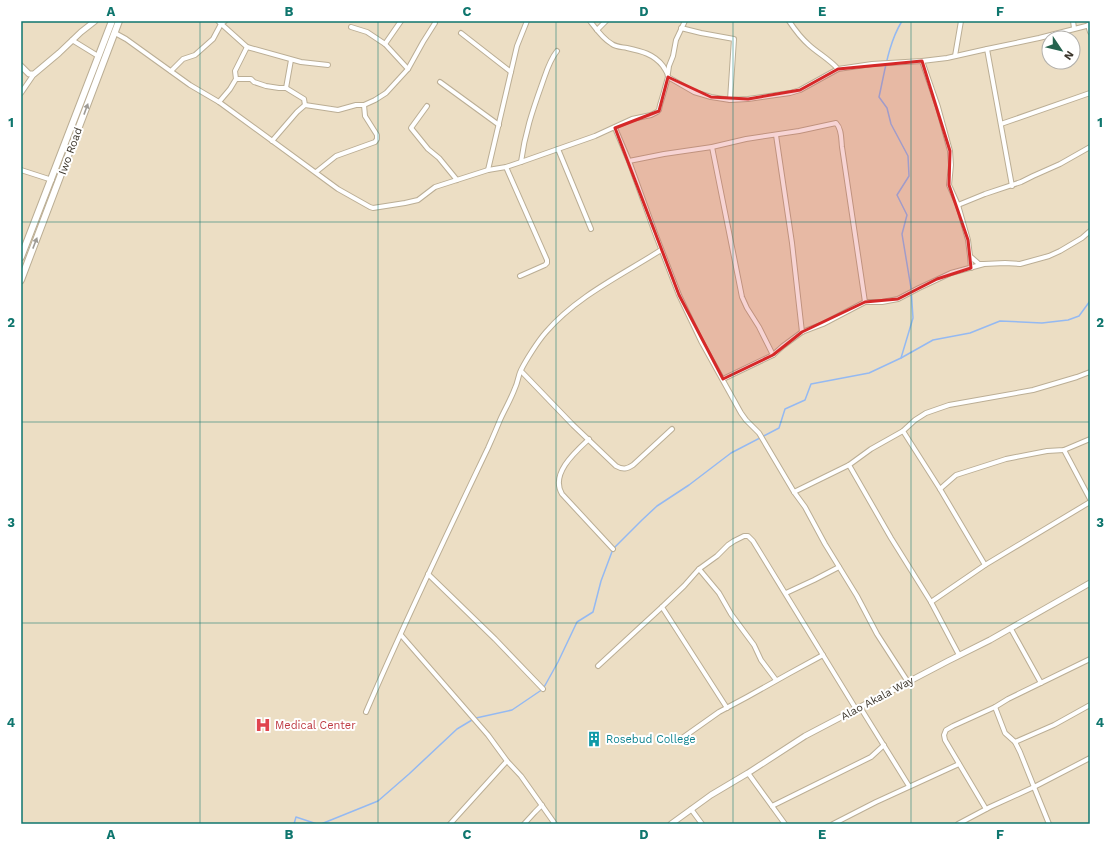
<svg xmlns="http://www.w3.org/2000/svg" width="1111" height="845" font-family="'Work Sans',sans-serif">
  <style>
    .lines { fill: none; stroke-linecap: round; stroke-linejoin: round }
    .stream { stroke: #94b9f2; stroke-width: 1.5 }
    .minor-casing { stroke: #bbae95; stroke-width: 6 }
    .tertiary-casing { stroke: #bbae95; stroke-width: 7 }
    .primary-casing { stroke: #bbae95; stroke-width: 8 }
    .minor { stroke: #fff; stroke-width: 4 }
    .tertiary { stroke: #fff; stroke-width: 5 }
    .primary { stroke: #fff; stroke-width: 6 }
    .oneway { fill: #9e9b96 }
    .marked { fill: #d62828; fill-opacity: 0.2; stroke: #d62828; stroke-width: 3; stroke-linejoin: round }
    .grid { fill: none; stroke: #0f766e; stroke-width: 1; stroke-opacity: 0.55 }
    .labels { text-anchor: middle; stroke-width: 4; stroke-linejoin: round; paint-order: stroke }
    .street-label { font-size: 11px; fill: #3d372d; stroke: #fff }
    .health-label { font-size: 11px; fill: #be3a42; stroke: #fff; text-anchor: start }
    .culture-label { font-size: 11px; fill: #0d838f; stroke: #fff; text-anchor: start }
    .neatline { fill: none; stroke: #0f766e; stroke-width: 1.5 }
    .grid-label { font-size: 13px; text-anchor: middle; font-weight: bold; fill: #0f766e }
  </style>
  <rect width="100%" height="100%" fill="#ecdec4"/>
  <g class="lines">
    <g class="stream">
      <path d="M901,358L913,318L911,288L902,234L907,215L897,195L909,176L908,156L891,124L887,108L879,97C885,71 888,44 902,21"/>
      <polyline points="476,718 512,710 543,689 558,662 577,622 593,612 601,581 613,549 642,520 657,506 689,485 731,453 779,428 785,409 805,400 811,384 869,373 901,358 933,340 970,333 1000,321 1042,323 1068,320 1079,316 1090,301"/>
      <polyline points="294,824 296,817 317,824"/>
      <polyline points="321,824 378,801 409,774 457,729 472,720"/>
    </g>
    <defs>
      <g id="minor">
        <polyline points="218,21 247,47 301,62 328,65"/>
        <path d="M590,21C596,29 603,39 612,44C616,47 622,47 627,48C641,51 654,54 663,66C665,70 668,72 668,77L694,92L711,97L730,100L748,99L790,93L800,90L838,69L872,64L922,61L947,58L987,49L1039,38L1090,25"/>
        <path d="M789,21C795,30 801,38 809,45C819,54 829,59 838,69"/>
        <polyline points="1073,21 1074,28"/>
        <polyline points="1088,25 1090,32"/>
        <polyline points="351,27 367,32 385,44 408,69"/>
        <polyline points="681,28 701,33 734,39 730,100"/>
        <polyline points="597,30 606,21"/>
        <polyline points="115,33 126,39 190,85 219,102 338,189 370,207 373,208 405,203 418,200 435,187 488,170 506,167 521,162 595,136 632,119 651,115 657,112 659,110 660,105 663,95 668,77"/>
        <polyline points="461,33 511,72"/>
        <polyline points="72,40 98,56"/>
        <polyline points="385,44 401,21"/>
        <polyline points="987,49 1012,186"/>
        <polyline points="955,56 961,21"/>
        <polyline points="922,61 938,107 950,151 951,165 949,185 958,205 968,240 970,256 971,268"/>
        <polyline points="171,71 183,59 195,55 213,39 221,24 225,21"/>
        <polyline points="668,73 669,66 673,56 676,40 685,21"/>
        <polyline points="236,79 251,79 254,82 266,86 279,88 286,88 291,60"/>
        <polyline points="440,82 499,125"/>
        <polyline points="286,88 304,99 305,105"/>
        <polyline points="21,93 34,74"/>
        <polyline points="219,102 230,89 236,79 235,71 247,47"/>
        <polyline points="427,106 411,128 428,149 439,158 457,180"/>
        <polyline points="1001,124 1090,93"/>
        <polyline points="615,128 629,161 655,233 679,295 701,341 741,413 746,420 759,433 794,492 805,507 825,544 857,596 877,634 908,682"/>
        <polyline points="776,135 792,243 802,332"/>
        <polyline points="272,141 297,112 305,105 338,110 356,105 364,105 375,100 386,93 408,69 423,42 435,23"/>
        <polyline points="712,147 742,297 747,308 759,327 773,355"/>
        <polyline points="558,149 591,229"/>
        <path d="M629,161L664,154L712,147L746,139L799,131L836,123C842,129 841,139 842,147L865,302"/>
        <path d="M521,162C525,133 532,112 542,84C546,73 549,61 557,51"/>
        <polyline points="506,167 547,260 547,263 545,265 520,276"/>
        <polyline points="21,170 52,180"/>
        <polyline points="488,170 517,46 527,21"/>
        <polyline points="316,172 336,156 375,142 377,139 377,135 365,116 364,105"/>
        <polyline points="958,205 985,194 1021,182 1033,176 1060,164 1090,147"/>
        <polyline points="971,257 979,264 983,264"/>
        <path d="M521,371L573,425L616,466C623,470 627,469 633,465L672,429"/>
        <polyline points="723,379 773,355 783,346 802,332 823,324 865,302 882,302 898,299 919,288 951,273 984,264 1005,263 1020,264 1049,256 1060,251 1082,238 1090,231"/>
        <polyline points="903,431 940,489 985,565"/>
        <path d="M589,439C575,452 550,474 562,494L613,549"/>
        <polyline points="1064,450 1090,499"/>
        <polyline points="849,465 891,538 931,602 959,655"/>
        <polyline points="940,489 956,475 1006,459 1047,451 1064,450 1090,439"/>
        <polyline points="794,492 849,465 871,449 903,431 915,420 926,413 949,405 1033,390 1077,377 1090,372"/>
        <polyline points="699,569 719,593 731,614 754,645 761,660 776,680"/>
        <polyline points="428,574 495,639 543,689"/>
        <polyline points="786,593 814,580 839,567"/>
        <polyline points="931,602 985,565 1090,502"/>
        <polyline points="1011,629 1041,683"/>
        <polyline points="401,635 488,735 507,761 521,776 555,824"/>
        <polyline points="598,666 662,607"/>
        <polyline points="860,707 909,786"/>
        <polyline points="995,707 1005,733 1015,742 1020,752 1034,787 1090,758"/>
        <polyline points="727,708 662,607 684,586 699,569 717,556 728,545 734,541 744,536 748,536 753,541 856,709"/>
        <path d="M366,712C404,623 446,536 488,448C492,439 496,430 500,420C505,409 511,399 515,388C518,382 518,376 521,370C526,360 538,341 546,332C577,296 622,275 661,250"/>
        <polyline points="678,741 719,712 747,697 790,673 823,655"/>
        <polyline points="1015,742 1054,725 1090,705"/>
        <polyline points="748,773 785,824"/>
        <polyline points="772,806 871,757 884,745"/>
        <polyline points="691,809 702,824"/>
        <polyline points="986,809 945,740 944,735 946,730 953,726 995,707 1008,699 1090,659"/>
        <polyline points="450,824 507,761"/>
        <polyline points="524,824 535,812 542,805"/>
        <polyline points="833,824 876,802 959,764"/>
        <polyline points="958,824 990,807 1034,787 1049,824"/>
      </g>
      <g id="tertiary">
        <polyline points="21,66 29,74 34,74 59,53 81,32 95,21"/>
        <polyline points="671,824 711,795 748,773 805,736 948,661 990,640 1090,583"/>
      </g>
      <g id="primary">
        <polyline points="21,257 112,21"/>
        <polyline points="21,280 119,21"/>
      </g>
    </defs>
    <use href="#minor" class="minor-casing"/>
    <use href="#tertiary" class="tertiary-casing"/>
    <use href="#primary" class="primary-casing"/>
    <use href="#minor" class="minor"/>
    <use href="#tertiary" class="tertiary"/>
    <use href="#primary" class="primary"/>
  </g>
  <defs><path id="oneway-solid" d="M-6-.8H1V-3.2L6.5 0L1 3.2V.8H-6Z"/></defs>
  <g class="oneway">
    <use href="#oneway-solid" transform="translate(86 109) rotate(-70)"/>
    <use href="#oneway-solid" transform="translate(35 243) rotate(-69)"/>
  </g>
  <path class="marked" d="M922,61L950,151L949,185L968,240L971,268L937,279L898,299L865,302L802,332L773,355L723,379L679,295L615,128L659,111L668,77L711,97L748,99L800,90L838,69Z"/>
  <path class="grid" d="M200,21V824M378,21V824M556,21V824M733,21V824M911,21V824M21,222H1090M21,422H1090M21,623H1090"/>
  <defs>
    <symbol id="hospital-bare" viewBox="-9 -9 18 18"><path d="M-5-5h3v3.5h4V-5h3V5h-3V1.5h-4V5h-3Z" fill="#e0444e" stroke="#fff" stroke-width="2.5" paint-order="stroke"/></symbol>
    <symbol id="building-bare" viewBox="-9 -9 18 18"><path d="M-4-6H4V6H1V3H-1V6H-4ZM-2.5-4.3h1.7v1.8h-1.7ZM.8-4.3h1.7v1.8H.8ZM-2.5-1h1.7V.8h-1.7ZM.8-1h1.7V.8H.8Z" fill="#0f9aa8" stroke="#fff" stroke-width="2.5" paint-order="stroke"/></symbol>
  </defs>
  <g fill-rule="evenodd">
    <use href="#hospital-bare" x="252" y="714" width="22" height="22"/>
    <use href="#building-bare" x="583" y="728" width="22" height="22"/>
  </g>
  <g class="labels">
    <g class="street-label">
      <text transform="translate(70 151) rotate(-70)" y="4">Iwo Road</text>
      <text transform="translate(877 698) rotate(-28)" y="4">Alao Akala Way</text>
    </g>
    <g class="health-label">
      <text x="275" y="729">Medical Center</text>
    </g>
    <g class="culture-label">
      <text x="606" y="743">Rosebud College</text>
    </g>
  </g>
  <rect width="1111" height="845" fill="none" stroke="#ffffff" stroke-width="44"/>
  <g transform="translate(1061 50) rotate(125)"><circle r="19" fill="#ffffff" stroke="#b1afab"/>
  <path d="M0-3L7 15L0 10L-7 15Z" fill="#25634f"/>
  <text y="-6" font-size="11" font-weight="bold" text-anchor="middle" fill="#3d372d">N</text>
  </g>
  <rect x="22" y="22" width="1067" height="801" class="neatline"/>
  <g class="grid-label">
    <text x="111" y="16">A</text>
    <text x="289" y="16">B</text>
    <text x="467" y="16">C</text>
    <text x="644" y="16">D</text>
    <text x="822" y="16">E</text>
    <text x="1000" y="16">F</text>
    <text x="11" y="127">1</text>
    <text x="1100" y="127">1</text>
    <text x="11" y="327">2</text>
    <text x="1100" y="327">2</text>
    <text x="11" y="527">3</text>
    <text x="1100" y="527">3</text>
    <text x="11" y="727">4</text>
    <text x="1100" y="727">4</text>
    <text x="111" y="839">A</text>
    <text x="289" y="839">B</text>
    <text x="467" y="839">C</text>
    <text x="644" y="839">D</text>
    <text x="822" y="839">E</text>
    <text x="1000" y="839">F</text>
  </g>
</svg>
